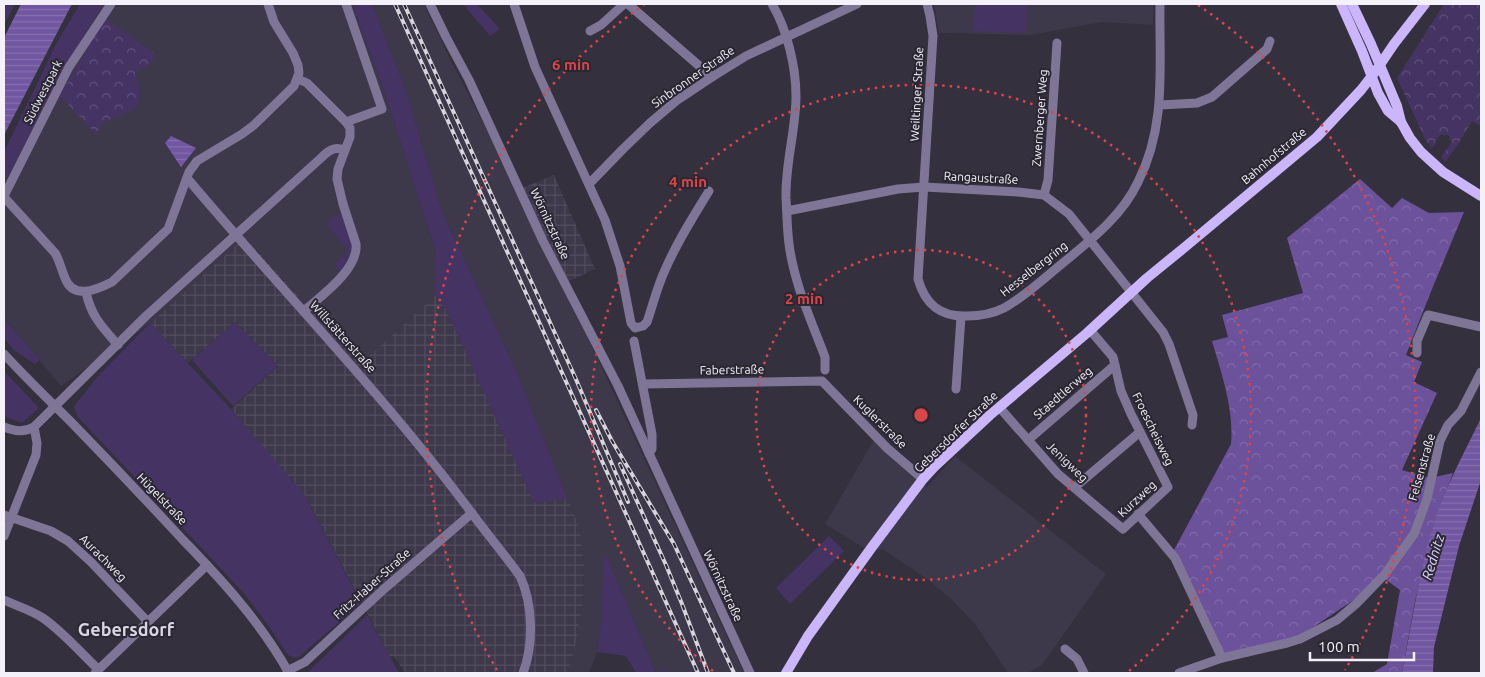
<svg xmlns="http://www.w3.org/2000/svg" width="1485" height="677" font-family="Ubuntu,sans-serif">
  <style>
    .built { fill: #3e384b }
    .industrial { fill: url(#industrial-grid) }
    .green { fill: #453364 }
    .forest { fill: url(#forest-crowns) }
    .park { fill: url(#park-crowns) }
    .water { fill: url(#water-rules) }
    .lines { fill: none; stroke-linecap: round; stroke-linejoin: round }
    .minor { stroke: #7f7596; stroke-width: 9 }
    .major { stroke: #cbb5fb; stroke-width: 10 }
    .rail-casing { stroke: #d7d4de; stroke-width: 4 }
    .rail { stroke: #2a2733; stroke-width: 2; stroke-dasharray: 5.5; stroke-linecap: butt }
    .ring { fill: none; stroke: #da4648; stroke-width: 2.5; stroke-dasharray: 2.5 5 }
    .labels { text-anchor: middle; stroke-width: 4; stroke-linejoin: round; paint-order: stroke }
    .street-label { font-size: 12px; fill: #f4f1fa; stroke: #2a2733 }
    .water-label { font-size: 14px; font-style: italic; fill: #e0d4fe; stroke: #2a2733 }
    .district-label { font-size: 18px; font-weight: bold; fill: #d9d5e5; stroke: #2a2733 }
    .centre { fill: #da4648; stroke: #2a2733; stroke-width: 2.5 }
    .ring-label { font-size: 15px; text-anchor: middle; font-weight: bold; fill: #da4648; stroke: #2a2733; stroke-width: 4; stroke-linejoin: round; paint-order: stroke }
  </style>
  <defs>
    <pattern id="industrial-grid" width="8" height="8" patternUnits="userSpaceOnUse" patternTransform="scale(1.25)"><rect width="8" height="8" fill="#3e384b"/><path d="M0 4h8M4 0v8" fill="none" stroke="#514c5d"/></pattern>
    <pattern id="forest-crowns" width="20" height="18" patternUnits="userSpaceOnUse" patternTransform="scale(1.25)"><rect width="20" height="18" fill="#6c519b"/><path d="M2 6a3 3 0 1 1 6 0M12 15a3 3 0 1 1 6 0" fill="none" stroke="#826aaa"/></pattern>
    <pattern id="park-crowns" width="20" height="18" patternUnits="userSpaceOnUse" patternTransform="scale(1.25)"><rect width="20" height="18" fill="#453364"/><path d="M2 6a3 3 0 1 1 6 0M12 15a3 3 0 1 1 6 0" fill="none" stroke="#60517b"/></pattern>
    <pattern id="water-rules" width="6" height="5" patternUnits="userSpaceOnUse" patternTransform="scale(1.25)"><rect width="6" height="5" fill="#7156a1"/><path d="M0 2.5h6" fill="none" stroke="#866faf"/></pattern>
  </defs>
  <rect width="100%" height="100%" fill="#34303d"/>
  <g class="built">
    <polygon points="104,4 352,4 382,84 436,253 436,295 360,364 245,237 150,323 61,386 4,317 4,185 61,74"/>
    <polygon points="372,4 424,4 451,61 518,190 563,284 744,673 667,673 665,670 656,673 607,557 601,622 597,652 589,673 568,673 576,643 583,602 584,565 580,529 515,368 442,211 406,90"/>
    <polygon points="934,4 1153,4 1153,25 1102,22 1031,35 939,33"/>
    <polygon points="875,438 927,487 955,456 1106,574 1042,665 1028,673 1008,673 975,624 951,599 927,579 884,550 864,548 825,524"/>
  </g>
  <g class="industrial">
    <polygon points="554,175 595,269 563,284 518,190"/>
    <polygon points="245,237 360,364 436,295 448,313 534,502 568,499 580,529 584,565 583,602 576,643 568,673 405,673 394,656 390,657 307,499 231,409 278,366 235,322 188,363 150,323"/>
  </g>
  <g class="green">
    <polygon points="4,4 15,4 4,25"/>
    <polygon points="80,4 104,4 61,74 4,185 4,152 56,44"/>
    <polygon points="352,4 372,4 406,90 442,211 515,368 568,499 534,503 448,313 436,295 436,253 382,84"/>
    <polygon points="463,4 477,4 500,29 490,36"/>
    <polygon points="975,4 1027,4 1026,33 974,31"/>
    <path d="M342,214C351,240 361,250 340,272L334,265L349,251L326,224L335,216Z"/>
    <polygon points="4,318 40,360 35,364 15,351 4,338"/>
    <polygon points="235,322 278,366 233,406 192,360"/>
    <polygon points="150,323 231,409 304,494 361,603 299,657 294,658 288,655 263,618 242,591 77,416 74,406 98,376"/>
    <polygon points="4,371 39,408 22,423 4,416"/>
    <polygon points="829,536 844,551 790,604 776,588"/>
    <polygon points="604,557 607,557 656,673 666,670 667,673 636,673 626,656 597,652 601,622"/>
    <polygon points="367,615 399,673 307,673"/>
  </g>
  <path class="forest" d="M1360,179L1392,208L1402,198L1429,213L1464,212L1430,294L1406,355L1422,362L1414,382L1437,393L1402,470L1430,478L1453,473L1434,524L1415,601L1402,673H1372L1387,664L1400,590L1385,579L1297,638L1222,655L1174,550L1231,444C1234,409 1222,375 1212,341L1228,337L1222,315L1303,293L1287,238Z"/>
  <g class="park">
    <polygon points="1444,4 1481,4 1481,126 1472,121 1457,146 1445,162 1441,157 1452,142 1449,139 1450,137 1446,134 1445,136 1441,134 1435,142 1436,143 1432,149 1425,139 1397,78"/>
    <path d="M105,18L155,54L151,64L135,73C137,81 141,93 139,101C135,116 113,114 103,124C100,126 98,130 96,134L60,96Z"/>
  </g>
  <g class="water">
    <polygon points="21,4 72,4 4,135 4,38"/>
    <polygon points="171,136 196,148 181,167 165,143"/>
    <path d="M1481,418V480L1459,546L1434,647L1433,673H1402C1412,623 1419,572 1434,523C1446,486 1464,453 1481,418Z"/>
  </g>
  <g class="lines">
    <g class="minor">
      <polyline points="346,4 382,109 346,122"/>
      <polyline points="430,4 446,37 469,80 543,241 618,386 750,673"/>
      <path d="M514,4L535,67L605,220L620,266L631,323L635,328L643,326L647,322C653,305 657,287 665,270C677,242 693,217 709,191"/>
      <polyline points="628,4 712,77"/>
      <path d="M772,4C787,29 796,67 796,96C796,130 785,164 786,198C787,213 787,229 789,244C794,283 811,320 825,357V370"/>
      <path d="M927,4L930,16L933,36L918,279C925,304 940,317 967,316C980,316 992,314 1004,308C1024,297 1041,281 1058,267C1088,242 1121,218 1138,182C1167,125 1159,66 1160,4"/>
      <polyline points="590,31 601,25 624,4"/>
      <path d="M298,79L307,83L346,122L350,128V137L338,169L337,179L343,204L356,244C359,269 321,296 304,311"/>
      <polyline points="1160,105 1197,103 1212,97 1267,49 1270,41"/>
      <path d="M187,178C281,290 384,395 471,512C487,534 504,554 520,576C533,604 534,644 523,673"/>
      <polyline points="589,184 623,149 650,123 676,101 712,77 746,56 857,4"/>
      <polyline points="1044,195 1048,180 1057,43"/>
      <polyline points="4,196 69,67 111,4"/>
      <path d="M4,197L55,253C60,261 61,269 65,278C73,300 96,290 112,282L168,229L189,172L197,161L242,134L254,125L294,86L299,73L298,65L293,53L274,22L268,4"/>
      <polyline points="787,211 898,189 924,187 1018,192 1044,195 1069,214 1163,332 1169,344 1193,415 1192,425"/>
      <path d="M86,292C91,316 102,327 118,345"/>
      <polyline points="634,341 652,434 652,449 649,454"/>
      <polyline points="1417,353 1417,341 1428,315 1481,327"/>
      <path d="M4,354C26,378 50,401 73,424C110,462 147,501 183,540C223,581 261,623 289,673"/>
      <polyline points="643,384 822,381 887,448 923,479"/>
      <polyline points="956,389 961,317"/>
      <polyline points="999,407 1058,474 1123,529 1168,487 1131,414 1121,391 1113,357 1090,330"/>
      <path d="M4,427C15,431 23,433 34,427L146,316L321,158C328,151 334,146 344,150"/>
      <polyline points="1028,440 1115,365"/>
      <polyline points="1075,487 1140,432"/>
      <polyline points="1138,514 1175,558 1222,658"/>
      <polyline points="4,515 51,531 68,541 91,562 148,622"/>
      <polyline points="4,536 36,455 37,443 34,427"/>
      <path d="M4,600C17,606 31,610 43,618C63,632 80,652 98,669"/>
      <polyline points="1065,649 1077,659 1084,673"/>
      <polyline points="287,671 305,662 384,589 472,513"/>
      <polyline points="95,673 207,565"/>
      <polyline points="1179,673 1222,658 1287,643 1300,639 1337,620 1356,604 1385,574 1414,534 1427,499 1440,441 1448,425 1461,411 1481,372"/>
    </g>
    <g class="major">
      <polyline points="1341,4 1362,51 1378,93 1388,111 1401,122"/>
      <polyline points="1352,4 1371,44 1397,106 1401,122 1410,138 1421,152 1443,172 1481,196"/>
      <polyline points="786,673 808,636 872,547 923,479 934,467 990,415 1087,333 1147,278 1185,247 1317,137 1361,90 1375,72 1394,44 1425,4"/>
    </g>
    <defs>
      <g id="rail">
        <polyline points="395,4 698,673"/>
        <polyline points="404,4 575,377 628,502"/>
        <polyline points="596,410 612,441 674,544 734,673"/>
        <polyline points="620,464 666,565 682,604 708,673"/>
      </g>
    </defs>
    <use href="#rail" class="rail-casing"/>
    <use href="#rail" class="rail"/>
  </g>
  <g class="ring">
    <circle cx="921" cy="415" r="165"/>
    <path d="M713 671A330 330 0 1 1 1129 671"/>
    <path d="M497 670A495 495 0 0 1 644 5M1198 5A495 495 0 0 1 1345 670"/>
  </g>
  <g class="labels">
    <g class="street-label">
      <text transform="translate(693 77) rotate(-35)" y="4">Sinbronner Straße</text>
      <text transform="translate(43 92) rotate(-63)" y="4">Südwestpark</text>
      <text transform="translate(917 94) rotate(-87)" y="4">Weiltinger Straße</text>
      <text transform="translate(1040 118) rotate(-86)" y="4">Zwernberger Weg</text>
      <text transform="translate(1274 156) rotate(-40)" y="4">Bahnhofstraße</text>
      <text transform="translate(981 178) rotate(3)" y="4">Rangaustraße</text>
      <text transform="translate(550 224) rotate(65)" y="4">Wörnitzstraße</text>
      <text transform="translate(1034 269) rotate(-38)" y="4">Hesselbergring</text>
      <text transform="translate(343 337) rotate(48)" y="4">Willstätterstraße</text>
      <text transform="translate(732 370) rotate(-1)" y="4">Faberstraße</text>
      <text transform="translate(1063 393) rotate(-41)" y="4">Staedtlerweg</text>
      <text transform="translate(880 422) rotate(45)" y="4">Kuglerstraße</text>
      <text transform="translate(1153 429) rotate(64)" y="4">Froescheisweg</text>
      <text transform="translate(956 432) rotate(-44)" y="4">Gebersdorfer Straße</text>
      <text transform="translate(1067 462) rotate(44)" y="4">Jenigweg</text>
      <text transform="translate(1422 467) rotate(-74)" y="4">Felsenstraße</text>
      <text transform="translate(162 499) rotate(46)" y="4">Hügelstraße</text>
      <text transform="translate(1137 499) rotate(-43)" y="4">Kurzweg</text>
      <text transform="translate(103 558) rotate(45)" y="4">Aurachweg</text>
      <text transform="translate(372 584) rotate(-42)" y="4">Fritz-Haber-Straße</text>
      <text transform="translate(723 586) rotate(65)" y="4">Wörnitzstraße</text>
    </g>
    <g class="water-label">
      <text transform="translate(1433 557) rotate(-73)" y="5">Rednitz</text>
    </g>
    <g class="district-label">
      <text x="126" y="636">Gebersdorf</text>
    </g>
  </g>
  <circle cx="921" cy="415" r="8" class="centre"/>
  <g class="ring-label">
    <text x="571" y="70">6 min</text>
    <text x="688" y="187">4 min</text>
    <text x="804" y="304">2 min</text>
  </g>
  <rect width="1485" height="677" fill="none" stroke="#f4f1fa" stroke-width="10"/>
  <path d="M1310 652v8h104v-8" fill="none" stroke="#f4f1fa" stroke-width="2.5"/>
  <text x="1318" y="652" font-size="15" fill="#f4f1fa" stroke="#2a2733" stroke-width="4" paint-order="stroke">100 m</text>
</svg>
